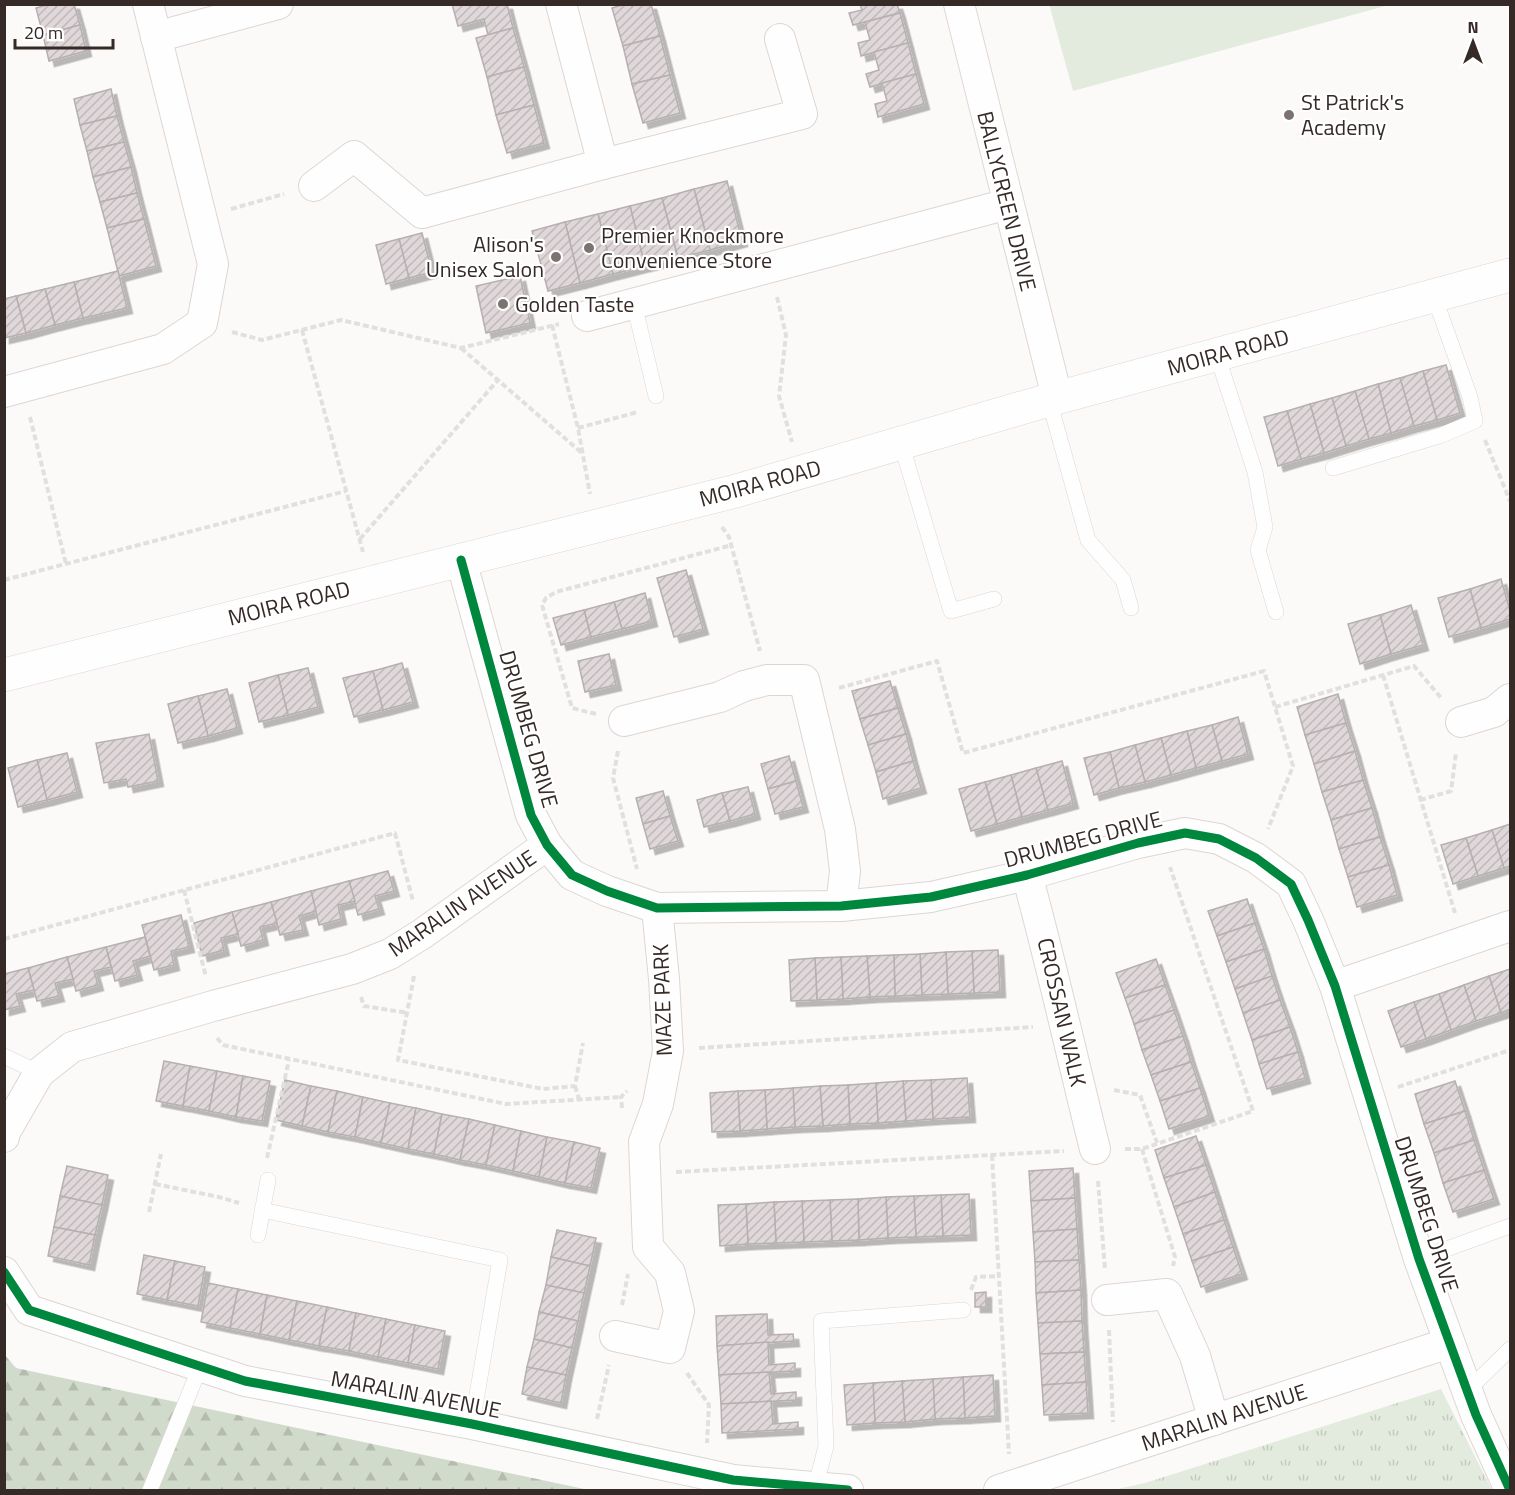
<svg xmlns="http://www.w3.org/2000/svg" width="1515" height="1495" font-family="'Titillium Web',sans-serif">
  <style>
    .grass { fill: url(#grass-tufts) }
    .forest { fill: url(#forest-firs) }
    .pitch { fill: #e3ebde }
    .building { fill: url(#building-hatch); stroke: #b6b0b1; stroke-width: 1.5; filter: url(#shadow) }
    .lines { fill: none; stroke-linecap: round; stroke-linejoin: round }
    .lane-casing { stroke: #dcd6d3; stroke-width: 16 }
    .street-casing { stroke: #dcd6d3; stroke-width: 32 }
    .highway-casing { stroke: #dcd6d3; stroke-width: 34 }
    .path { stroke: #e2e0df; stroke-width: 4; stroke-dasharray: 6 3; stroke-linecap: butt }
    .lane { stroke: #fffefe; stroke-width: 15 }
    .street { stroke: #fffefe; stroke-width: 30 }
    .highway { stroke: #fffefe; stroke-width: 33 }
    .cycleway-casing { stroke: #fff; stroke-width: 13 }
    .cycleway { stroke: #00873e; stroke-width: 9 }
    .poi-dot { fill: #7b7370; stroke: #fff; stroke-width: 2 }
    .labels { text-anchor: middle; stroke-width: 4.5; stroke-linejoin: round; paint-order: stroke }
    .poi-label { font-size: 22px; fill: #352a26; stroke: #fff; text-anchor: start }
    .street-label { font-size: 22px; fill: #352a26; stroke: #fff }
  </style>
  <defs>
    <pattern id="grass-tufts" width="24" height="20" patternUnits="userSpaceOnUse" patternTransform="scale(1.5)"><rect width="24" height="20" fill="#e3ebde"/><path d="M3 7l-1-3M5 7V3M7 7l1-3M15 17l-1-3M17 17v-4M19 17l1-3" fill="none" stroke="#c3cabe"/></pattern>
    <pattern id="forest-firs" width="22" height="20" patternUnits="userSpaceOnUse" patternTransform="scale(1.5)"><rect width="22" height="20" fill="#d1dbcb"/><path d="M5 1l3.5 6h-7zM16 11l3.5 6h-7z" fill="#b4bcae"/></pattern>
    <pattern id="building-hatch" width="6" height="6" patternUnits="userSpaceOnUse" patternTransform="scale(1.5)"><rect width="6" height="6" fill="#dfd7d9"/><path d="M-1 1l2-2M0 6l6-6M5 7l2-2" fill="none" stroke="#c0b9ba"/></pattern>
    <filter id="shadow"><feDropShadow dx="5.5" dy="5.5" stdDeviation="0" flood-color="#0004"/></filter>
  </defs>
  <rect width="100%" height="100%" fill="#fcfaf8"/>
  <polygon class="grass" points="1441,1389 1492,1490 1113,1490 1145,1483"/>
  <polygon class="forest" points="4,1354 16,1368 589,1490 5,1490"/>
  <polygon class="pitch" points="1049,4 1389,4 1389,5 1073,91"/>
  <g class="building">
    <polygon points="50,4 74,4 80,25 43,35 36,8"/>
    <polygon points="452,4 507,4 513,28 488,35 484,19 458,26"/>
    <polygon points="625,4 651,4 660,36 623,46 612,8"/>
    <polygon points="860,4 897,4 900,13 853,25 849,13 862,10"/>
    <polygon points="900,13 908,43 861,56 858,43 870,40 865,22"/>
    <polygon points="80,25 86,51 49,61 43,35"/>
    <polygon points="513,28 524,67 487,77 476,38"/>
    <polygon points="660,36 670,75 632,84 623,46"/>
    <polygon points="908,43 916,74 870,87 866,74 879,70 874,52"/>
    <polygon points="524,67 534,105 496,115 487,77"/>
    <polygon points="916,74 924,104 878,117 875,104 887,101 882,83"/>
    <polygon points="670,75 680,113 643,123 632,84"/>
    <polygon points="111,89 117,116 80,125 74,99"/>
    <polygon points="534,105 544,143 507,153 496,115"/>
    <polygon points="117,116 124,142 87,151 80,125"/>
    <polygon points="124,142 131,167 93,177 87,151"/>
    <polygon points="131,167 137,193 100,202 93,177"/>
    <polygon points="727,181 742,241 710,250 694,189"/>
    <polygon points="694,189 710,250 678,258 662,198"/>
    <polygon points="137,193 144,219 107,228 100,202"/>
    <polygon points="662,198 678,258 645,266 630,206"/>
    <polygon points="630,206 645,266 613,274 598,214"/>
    <polygon points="598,214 613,274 580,283 565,222"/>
    <polygon points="144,219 156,266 119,276 107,228"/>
    <polygon points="565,222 580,283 548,291 532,231"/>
    <polygon points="422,233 432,272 409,278 399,239"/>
    <polygon points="399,239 409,278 386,284 376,245"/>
    <polygon points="118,271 127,308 83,318 74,282"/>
    <polygon points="520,276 530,323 486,333 476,286"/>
    <polygon points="74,282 83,318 55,325 45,289"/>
    <polygon points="45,289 55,325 26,333 16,296"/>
    <polygon points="16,296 26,333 4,338 4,299"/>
    <polygon points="1446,365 1460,413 1437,420 1423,371"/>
    <polygon points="1423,371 1437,420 1414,426 1400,378"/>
    <polygon points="1400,378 1414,426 1391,433 1378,384"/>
    <polygon points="1378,384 1391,433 1369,439 1355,391"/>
    <polygon points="1355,391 1369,439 1346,446 1332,398"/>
    <polygon points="1332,398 1346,446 1324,453 1310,404"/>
    <polygon points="1310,404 1324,453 1301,459 1287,411"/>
    <polygon points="1287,411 1301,459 1278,466 1264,417"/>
    <polygon points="686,570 703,629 674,637 657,578"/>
    <polygon points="1501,579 1510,611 1510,619 1481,628 1470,589"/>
    <polygon points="1470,589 1481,628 1449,637 1438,598"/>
    <polygon points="645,593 652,621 622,629 614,602"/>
    <polygon points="614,602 622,629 591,637 584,610"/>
    <polygon points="1411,605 1423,645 1391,654 1380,615"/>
    <polygon points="584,610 591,637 561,645 553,618"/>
    <polygon points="1380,615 1391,654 1360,664 1348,624"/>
    <polygon points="609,654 616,685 585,692 578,661"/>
    <polygon points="402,663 413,702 383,710 373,671"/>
    <polygon points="308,668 318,707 288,715 278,675"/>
    <polygon points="373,671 383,710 354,717 343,678"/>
    <polygon points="278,675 288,715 259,722 249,683"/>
    <polygon points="890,681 898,708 860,719 852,691"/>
    <polygon points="227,689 237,728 208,736 198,696"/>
    <polygon points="1338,694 1346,723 1305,735 1297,707"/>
    <polygon points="198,696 208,736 178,743 168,704"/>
    <polygon points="898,708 906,734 868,745 860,719"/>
    <polygon points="1238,717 1248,754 1222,761 1212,725"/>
    <polygon points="1346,723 1355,751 1314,764 1305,735"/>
    <polygon points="1212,725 1222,761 1196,768 1187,731"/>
    <polygon points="1187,731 1196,768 1171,775 1161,738"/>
    <polygon points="149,734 158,781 128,787 126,779 104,783 96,743"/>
    <polygon points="906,734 913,761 876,772 868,745"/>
    <polygon points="1161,738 1171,775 1145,782 1135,745"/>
    <polygon points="1135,745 1145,782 1119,788 1110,752"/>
    <polygon points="1355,751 1363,780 1322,792 1314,764"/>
    <polygon points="1110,752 1119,788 1094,795 1084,758"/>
    <polygon points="67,753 77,792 47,800 37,760"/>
    <polygon points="789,756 796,781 768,789 761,764"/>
    <polygon points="37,760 47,800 18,807 8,768"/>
    <polygon points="913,761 921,788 883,799 876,772"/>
    <polygon points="1062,761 1073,803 1048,810 1036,768"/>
    <polygon points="1036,768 1048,810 1022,817 1011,775"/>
    <polygon points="1011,775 1022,817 997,824 985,782"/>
    <polygon points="1363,780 1372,808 1331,820 1322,792"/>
    <polygon points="796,781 803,807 775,814 768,789"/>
    <polygon points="985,782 997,824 971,831 959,789"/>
    <polygon points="748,787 755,814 730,821 722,793"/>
    <polygon points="663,791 670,816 643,824 636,798"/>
    <polygon points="722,793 730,821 704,827 697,800"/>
    <polygon points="1372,808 1380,837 1339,849 1331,820"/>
    <polygon points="670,816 678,841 650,849 643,824"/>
    <polygon points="1510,824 1510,866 1504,868 1492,830"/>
    <polygon points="1492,830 1504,868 1478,876 1466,838"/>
    <polygon points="1380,837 1389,865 1348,877 1339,849"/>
    <polygon points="1466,838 1478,876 1453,884 1441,845"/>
    <polygon points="1389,865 1397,895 1357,907 1348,877"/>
    <polygon points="388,871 394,891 375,896 379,909 358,915 349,881"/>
    <polygon points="349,881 355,901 338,905 341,919 319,925 311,891"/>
    <polygon points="311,891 316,911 299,916 303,930 280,935 271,902"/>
    <polygon points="1247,899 1255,923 1217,936 1208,911"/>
    <polygon points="271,902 277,923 260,927 263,940 241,946 232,912"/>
    <polygon points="232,912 238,934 221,938 224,950 202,956 194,923"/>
    <polygon points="181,915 189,947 171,951 174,965 154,970 142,925"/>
    <polygon points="1255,923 1264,949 1226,962 1217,936"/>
    <polygon points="145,937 150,956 133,961 137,975 115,981 106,947"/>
    <polygon points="106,947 111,967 94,971 98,985 76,991 67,957"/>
    <polygon points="1264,949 1272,976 1235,989 1226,962"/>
    <polygon points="998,950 1000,992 974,993 972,951"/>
    <polygon points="972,951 974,993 948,994 946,952"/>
    <polygon points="946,952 948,994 922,995 920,954"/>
    <polygon points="920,954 922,995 895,996 894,955"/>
    <polygon points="894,955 895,996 870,997 867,956"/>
    <polygon points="867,956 870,997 843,999 841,957"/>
    <polygon points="67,957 73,979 55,983 59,996 37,1001 28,968"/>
    <polygon points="841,957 843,999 817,1000 815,958"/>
    <polygon points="815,958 817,1000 791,1001 789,960"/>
    <polygon points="1156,959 1165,985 1125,998 1116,973"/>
    <polygon points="28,968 34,990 16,994 20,1006 4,1010 4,974"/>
    <polygon points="1510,969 1510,1009 1501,1013 1489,976"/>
    <polygon points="1272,976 1280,1000 1243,1013 1235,989"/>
    <polygon points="1489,976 1501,1013 1476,1021 1464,985"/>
    <polygon points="1165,985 1174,1010 1134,1024 1125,998"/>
    <polygon points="1464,985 1476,1021 1451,1030 1439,994"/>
    <polygon points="1439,994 1451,1030 1426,1039 1414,1002"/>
    <polygon points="1280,1000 1290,1027 1252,1040 1243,1013"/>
    <polygon points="1414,1002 1426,1039 1401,1047 1388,1011"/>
    <polygon points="1174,1010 1183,1036 1142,1050 1134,1024"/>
    <polygon points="1290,1027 1298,1052 1259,1064 1252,1040"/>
    <polygon points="1183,1036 1191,1062 1151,1075 1142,1050"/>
    <polygon points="1298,1052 1305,1078 1267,1089 1259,1064"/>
    <polygon points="164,1061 190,1066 183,1106 156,1101"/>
    <polygon points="1191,1062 1200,1088 1160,1101 1151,1075"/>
    <polygon points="190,1066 217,1071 209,1111 183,1106"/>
    <polygon points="217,1071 243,1076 236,1117 209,1111"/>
    <polygon points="243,1076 270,1081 262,1121 236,1117"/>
    <polygon points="967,1078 970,1117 933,1119 931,1080"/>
    <polygon points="285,1080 311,1086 302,1126 276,1120"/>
    <polygon points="931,1080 933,1119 906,1121 903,1081"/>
    <polygon points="903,1081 906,1121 878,1123 876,1083"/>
    <polygon points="1455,1081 1465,1111 1424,1124 1415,1094"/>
    <polygon points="876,1083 878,1123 850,1124 848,1085"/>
    <polygon points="848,1085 850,1124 823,1126 820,1086"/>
    <polygon points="311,1086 337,1091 328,1132 302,1126"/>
    <polygon points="820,1086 823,1126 795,1127 793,1088"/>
    <polygon points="793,1088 795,1127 767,1129 765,1090"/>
    <polygon points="1200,1088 1209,1116 1169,1129 1160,1101"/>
    <polygon points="765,1090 767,1129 740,1131 738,1091"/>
    <polygon points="337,1091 363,1097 355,1137 328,1132"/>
    <polygon points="738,1091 740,1131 712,1132 710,1093"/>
    <polygon points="363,1097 390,1103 381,1143 355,1137"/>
    <polygon points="390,1103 416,1108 408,1149 381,1143"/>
    <polygon points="416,1108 442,1114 434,1154 408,1149"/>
    <polygon points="1465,1111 1474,1140 1434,1153 1424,1124"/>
    <polygon points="442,1114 469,1119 460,1160 434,1154"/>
    <polygon points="469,1119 495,1125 486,1165 460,1160"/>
    <polygon points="495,1125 521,1131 513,1171 486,1165"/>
    <polygon points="521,1131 547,1137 539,1177 513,1171"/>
    <polygon points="1196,1136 1206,1165 1164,1178 1155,1150"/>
    <polygon points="547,1137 574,1142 565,1183 539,1177"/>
    <polygon points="1474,1140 1484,1170 1443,1183 1434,1153"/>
    <polygon points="574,1142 600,1148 591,1188 565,1183"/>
    <polygon points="1206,1165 1215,1192 1174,1207 1164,1178"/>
    <polygon points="67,1166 108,1175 102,1205 60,1196"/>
    <polygon points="1073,1168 1075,1198 1031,1201 1029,1171"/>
    <polygon points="1484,1170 1494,1199 1453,1212 1443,1183"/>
    <polygon points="1215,1192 1224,1220 1183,1234 1174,1207"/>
    <polygon points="969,1194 971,1235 943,1236 941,1195"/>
    <polygon points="941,1195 943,1236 916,1237 914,1196"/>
    <polygon points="60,1196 102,1205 95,1235 54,1227"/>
    <polygon points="914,1196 916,1237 888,1238 886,1197"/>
    <polygon points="886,1197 888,1238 859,1240 858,1199"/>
    <polygon points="1075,1198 1077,1229 1033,1232 1031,1201"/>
    <polygon points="858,1199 859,1240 832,1241 830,1200"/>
    <polygon points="830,1200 832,1241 804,1242 802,1201"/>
    <polygon points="802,1201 804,1242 776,1243 774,1202"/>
    <polygon points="774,1202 776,1243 748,1244 746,1204"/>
    <polygon points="746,1204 748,1244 720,1246 718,1205"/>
    <polygon points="1224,1220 1233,1247 1192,1261 1183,1234"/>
    <polygon points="54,1227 95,1235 89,1265 48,1256"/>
    <polygon points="1077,1229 1079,1260 1035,1262 1033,1232"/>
    <polygon points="557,1230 596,1238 590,1266 551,1257"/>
    <polygon points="1233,1247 1242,1274 1201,1287 1192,1261"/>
    <polygon points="144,1255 175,1261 167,1300 137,1294"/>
    <polygon points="551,1257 590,1266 584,1293 546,1285"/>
    <polygon points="1079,1260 1081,1290 1036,1293 1035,1262"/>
    <polygon points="175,1261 205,1267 198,1306 167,1300"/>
    <polygon points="208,1283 238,1289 230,1328 201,1322"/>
    <polygon points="546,1285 584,1293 578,1321 539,1312"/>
    <polygon points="238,1289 267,1295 260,1334 230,1328"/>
    <polygon points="1081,1290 1082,1321 1038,1323 1036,1293"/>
    <polygon points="986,1292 986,1307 975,1307 975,1293"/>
    <polygon points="267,1295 297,1301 289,1340 260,1334"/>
    <polygon points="297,1301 327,1307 319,1346 289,1340"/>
    <polygon points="327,1307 356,1313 349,1351 319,1346"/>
    <polygon points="539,1312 578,1321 572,1348 534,1339"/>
    <polygon points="356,1313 386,1319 378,1357 349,1351"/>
    <polygon points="767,1314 768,1335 793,1334 794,1341 717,1346 716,1316"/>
    <polygon points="386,1319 415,1325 408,1363 378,1357"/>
    <polygon points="1082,1321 1084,1352 1040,1354 1038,1323"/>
    <polygon points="415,1325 445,1331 438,1369 408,1363"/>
    <polygon points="534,1339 572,1348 566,1375 527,1367"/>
    <polygon points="768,1342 769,1365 795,1363 795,1371 719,1375 717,1346"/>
    <polygon points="1084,1352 1086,1382 1042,1385 1040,1354"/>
    <polygon points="527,1367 566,1375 561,1403 522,1394"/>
    <polygon points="769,1372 771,1394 796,1392 796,1400 721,1404 719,1375"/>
    <polygon points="993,1375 995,1416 965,1418 963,1377"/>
    <polygon points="963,1377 965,1418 935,1419 933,1379"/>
    <polygon points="933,1379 935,1419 905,1422 902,1381"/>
    <polygon points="902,1381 905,1422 875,1423 873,1383"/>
    <polygon points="1086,1382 1088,1413 1044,1415 1042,1385"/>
    <polygon points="873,1383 875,1423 847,1425 844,1385"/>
    <polygon points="771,1401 773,1424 798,1422 798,1429 722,1433 721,1404"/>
  </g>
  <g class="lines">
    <defs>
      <g id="lane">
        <polyline points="634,304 656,396"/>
        <polyline points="1217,355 1255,472 1265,527 1258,550 1276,612"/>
        <polyline points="1049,400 1088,540 1123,580 1131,608"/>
        <polyline points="901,443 951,611 994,599"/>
        <polyline points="1333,468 1442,435 1475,421 1470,397 1434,296"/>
        <polyline points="4,1056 39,1073"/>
        <polyline points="262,1210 500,1260 472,1424"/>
        <polyline points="258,1235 268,1180"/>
        <polyline points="1419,1259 1510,1226"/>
        <polyline points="1467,1391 1510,1349"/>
        <polyline points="815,1489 826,1446 821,1321 963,1310"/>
        <polyline points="150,1490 200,1367"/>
      </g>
      <g id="street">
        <polyline points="959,4 1057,397"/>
        <polyline points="156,37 278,4"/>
        <polyline points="603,164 802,114 780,39"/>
        <polyline points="314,186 354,156 422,213 603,164 561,4"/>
        <polyline points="587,316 1008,204"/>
        <polyline points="4,392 163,349 202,323 213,264 148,4"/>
        <polyline points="461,560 531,815 547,845 572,875 607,891 657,908 841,906 931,897 1027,875 1138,843 1185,833 1219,839 1256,858 1291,884 1308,920 1335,986 1419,1259 1476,1415 1510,1490"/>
        <polyline points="624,721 720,697 744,686 767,680 804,680 840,829 845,871 841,906"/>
        <polyline points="1461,722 1494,712 1510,699"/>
        <path d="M1027,875C1052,966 1072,1057 1095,1149"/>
        <polyline points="1335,986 1510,926"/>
        <polyline points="4,1137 5,1132 39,1073 72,1047 213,1006 352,969 390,954 422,934 547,845"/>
        <polyline points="4,1272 29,1310 245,1381 472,1424 733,1480 848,1490"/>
        <polyline points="1107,1300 1167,1294 1195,1356 1214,1420"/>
        <polyline points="615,1336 670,1348 679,1311 670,1273 648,1247 644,1142 658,1104 668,1051 664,979 657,908"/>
        <polyline points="999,1490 1449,1343"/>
      </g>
      <polyline id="highway" points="4,675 736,491 1049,400 1510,275"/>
    </defs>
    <use href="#lane" class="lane-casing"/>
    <use href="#street" class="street-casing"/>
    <use href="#highway" class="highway-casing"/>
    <g class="path">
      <polyline points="231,209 284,194"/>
      <polyline points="777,297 786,335 779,396 792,442"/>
      <polyline points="552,325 578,428 590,494"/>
      <polyline points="302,330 363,552"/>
      <polyline points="232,332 262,340 341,320 461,348 559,324"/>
      <polyline points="461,348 583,454"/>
      <polyline points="30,417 66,564"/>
      <polyline points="578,428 638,412"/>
      <polyline points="1485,440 1510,501"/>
      <polyline points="722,527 729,537 760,651"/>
      <polyline points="360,539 497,381"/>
      <polyline points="4,580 346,491"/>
      <polyline points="1383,675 1455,913"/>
      <polyline points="839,688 937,661 963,753 1264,671 1293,766 1268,829"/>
      <polyline points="1275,707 1414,666 1442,699"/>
      <polyline points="596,714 572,708 542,605 546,598 556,592 732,545"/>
      <polyline points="618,751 613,778 637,869"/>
      <polyline points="1420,800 1451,791 1456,753"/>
      <polyline points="184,890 206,977"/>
      <polyline points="4,939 395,833 413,901"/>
      <polyline points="414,976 398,1060 543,1089 575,1086 583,1043"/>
      <polyline points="361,997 364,1006 408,1013"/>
      <polyline points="217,1038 223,1045 506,1104 621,1097"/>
      <polyline points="699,1048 1033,1027"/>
      <polyline points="575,1086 579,1099"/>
      <polyline points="1398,1087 1510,1050"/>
      <polyline points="1114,1090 1140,1095 1157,1143"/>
      <polyline points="622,1108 621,1097 627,1091"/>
      <polyline points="1125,1149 1142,1149 1253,1111 1170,867"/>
      <polyline points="1142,1149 1175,1257 1173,1266"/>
      <polyline points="992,1155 1009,1454"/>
      <polyline points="267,1158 289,1060"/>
      <polyline points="676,1172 1064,1151"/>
      <polyline points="1098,1181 1105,1269"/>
      <polyline points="155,1184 219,1197 239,1203"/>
      <polyline points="149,1212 161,1154"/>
      <polyline points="971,1290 976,1277 998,1276"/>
      <polyline points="622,1305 628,1274"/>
      <polyline points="1109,1330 1113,1422"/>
      <polyline points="687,1373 709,1405 707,1443"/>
      <polyline points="597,1419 609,1365"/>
    </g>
    <use href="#lane" class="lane"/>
    <use href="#street" class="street"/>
    <use href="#highway" class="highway"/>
    <defs>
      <g id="cycleway">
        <polyline points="461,560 531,815 547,845 572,875 607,891 657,908 841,906 931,897 1027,875 1138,843 1185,833 1219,839 1256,858 1291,884 1308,920 1335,986 1419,1259 1476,1415 1510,1490"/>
        <polyline points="4,1272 29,1310 245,1381 472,1424 733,1480 848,1490"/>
      </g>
    </defs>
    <use href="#cycleway" class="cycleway-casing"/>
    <use href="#cycleway" class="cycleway"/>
  </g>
  <g class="poi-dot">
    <circle cx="1289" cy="115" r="6"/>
    <circle cx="589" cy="248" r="6"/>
    <circle cx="556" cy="257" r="6"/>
    <circle cx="503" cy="304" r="6"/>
  </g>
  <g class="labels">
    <g class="poi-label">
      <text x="1301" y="110">St Patrick's<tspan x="1301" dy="25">Academy</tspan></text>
      <text x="601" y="243">Premier Knockmore<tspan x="601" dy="25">Convenience Store</tspan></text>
      <text x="544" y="252" text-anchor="end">Alison's<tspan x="544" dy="25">Unisex Salon</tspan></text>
      <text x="515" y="312">Golden Taste</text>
    </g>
    <g class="street-label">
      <text transform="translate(1007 201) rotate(76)" y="8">BALLYCREEN DRIVE</text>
      <text transform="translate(1228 352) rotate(-15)" y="8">MOIRA ROAD</text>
      <text transform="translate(760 483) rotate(-15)" y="8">MOIRA ROAD</text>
      <text transform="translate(289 603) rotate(-14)" y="8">MOIRA ROAD</text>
      <text transform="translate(529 729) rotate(74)" y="8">DRUMBEG DRIVE</text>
      <text transform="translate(1083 839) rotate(-15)" y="8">DRUMBEG DRIVE</text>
      <text transform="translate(462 903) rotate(-34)" y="8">MARALIN AVENUE</text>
      <text transform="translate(662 1000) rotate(-92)" y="8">MAZE PARK</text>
      <text transform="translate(1062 1012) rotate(77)" y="8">CROSSAN WALK</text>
      <text transform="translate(1427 1214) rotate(72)" y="8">DRUMBEG DRIVE</text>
      <text transform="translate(416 1394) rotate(11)" y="8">MARALIN AVENUE</text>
      <text transform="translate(1224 1417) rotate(-18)" y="8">MARALIN AVENUE</text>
    </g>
  </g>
  <rect width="1515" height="1495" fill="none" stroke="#352a26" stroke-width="12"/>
  <g transform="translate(1473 42)" stroke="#ffffff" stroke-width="4.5" paint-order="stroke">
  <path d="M0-4.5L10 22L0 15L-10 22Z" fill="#352a26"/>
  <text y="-9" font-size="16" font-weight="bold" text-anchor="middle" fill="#352a26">N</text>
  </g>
  <path d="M15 39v9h98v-9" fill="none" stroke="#352a26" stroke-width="3"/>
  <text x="24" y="39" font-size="18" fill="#352a26" stroke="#ffffff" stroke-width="4.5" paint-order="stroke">20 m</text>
</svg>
